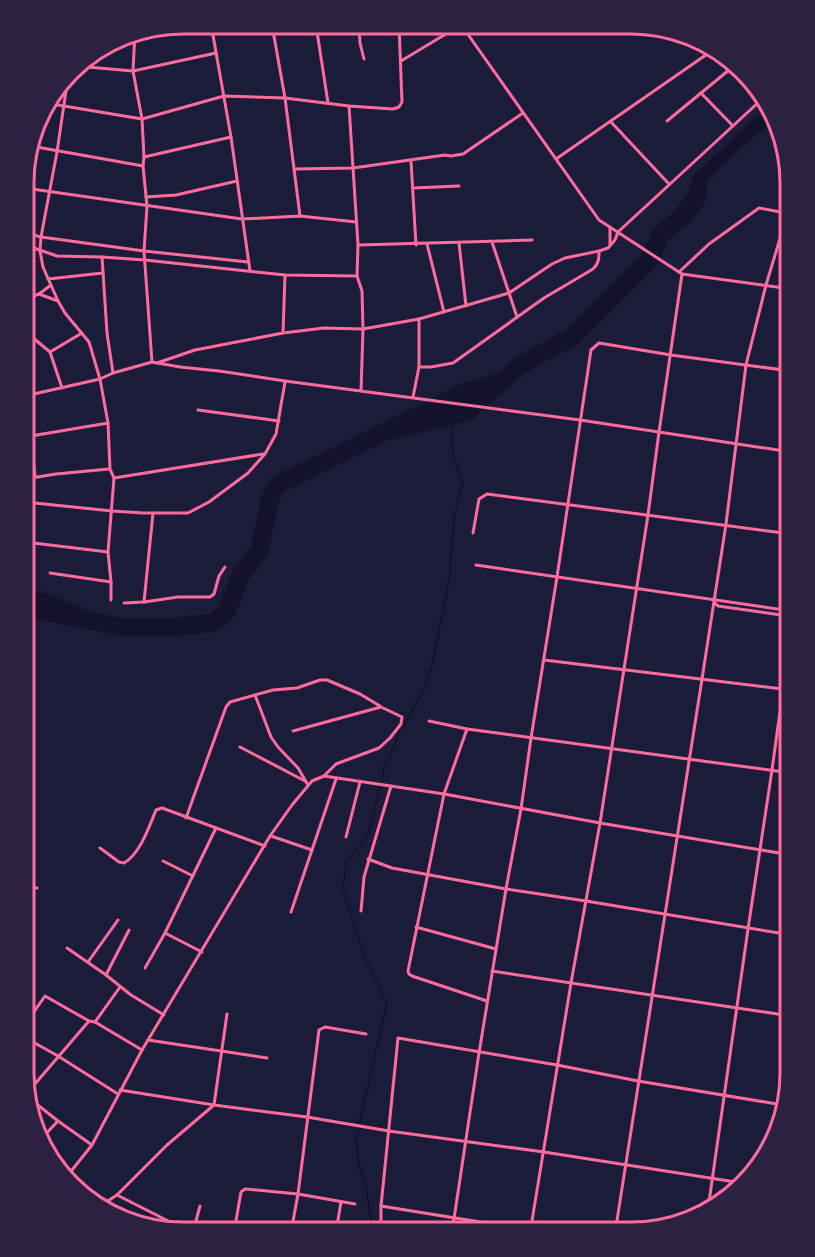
<svg xmlns="http://www.w3.org/2000/svg" width="815" height="1257" font-family="'PT Sans Narrow',sans-serif">
  <style>
    .water { fill: #12122b }
    .lines { fill: none; stroke-linecap: round; stroke-linejoin: round }
    .stream { stroke: #12122b; stroke-width: 1.5 }
    .minor { stroke: #ff6b9d; stroke-width: 3 }
    .rim { fill: none; stroke: #ff6b9d; stroke-width: 3 }
  </style>
  <rect width="100%" height="100%" fill="#1b1b3a"/>
  <polygon class="water" points="767,107 776,118 724,163 707,182 706,201 690,222 668,240 656,266 578,344 523,374 473,419 462,423 389,440 285,491 279,500 268,555 249,579 235,616 218,631 173,636 122,636 41,620 25,618 25,589 29,588 51,595 90,612 124,618 172,618 210,614 219,606 233,570 251,547 262,494 272,477 428,401 458,385 501,372 513,359 567,329 641,255 654,229 676,209 688,194 692,177"/>
  <g class="lines">
    <path class="stream" d="M373,1232L366,1188L358,1159L356,1138L387,1003L366,960L343,889L347,862L369,833L384,769L400,731L424,690L432,666L449,582L454,519L459,494L463,482C455,464 448,444 454,424"/>
    <g class="minor">
      <polyline points="211,24 231,137 250,271"/>
      <polyline points="272,25 285,98 300,216"/>
      <polyline points="316,25 328,103"/>
      <polyline points="359,25 360,43 364,59"/>
      <polyline points="462,26 599,220 682,274 791,289"/>
      <polyline points="135,32 133,71 142,119 144,157 143,166 147,206 144,251 152,362"/>
      <polyline points="401,61 459,26"/>
      <polyline points="76,66 133,71 216,53"/>
      <polyline points="68,77 57,152 41,237 40,251 43,267 58,301 65,313 89,342 100,379 108,423 110,469 114,478 108,552 111,582 111,600"/>
      <polyline points="701,93 733,126"/>
      <polyline points="46,103 142,119 224,96 285,98 349,106 393,109 399,107 402,102 399,25"/>
      <polyline points="349,106 358,245 357,276 362,291 363,329 361,391"/>
      <polyline points="667,121 735,65"/>
      <polyline points="611,122 669,184"/>
      <polyline points="31,146 143,166"/>
      <polyline points="144,157 231,137"/>
      <polyline points="556,159 713,50"/>
      <polyline points="411,161 416,245"/>
      <polyline points="295,169 353,168 445,155 451,156 463,154 523,113"/>
      <polyline points="25,188 242,219 300,216 356,222"/>
      <polyline points="413,188 459,186"/>
      <polyline points="146,197 176,195 237,181"/>
      <polyline points="610,227 610,245"/>
      <polyline points="25,233 41,237 144,251 248,262"/>
      <polyline points="492,242 517,317"/>
      <polyline points="459,243 466,306"/>
      <polyline points="427,244 444,312"/>
      <polyline points="25,245 57,256 102,257 145,260 285,275 357,276"/>
      <polyline points="358,245 532,240"/>
      <polyline points="102,257 107,333 113,373"/>
      <polyline points="679,272 709,244 759,208 791,214"/>
      <polyline points="48,279 103,273"/>
      <polyline points="39,294 51,285"/>
      <polyline points="25,299 39,294 58,301"/>
      <polyline points="25,332 32,337 50,352 62,388"/>
      <polyline points="283,333 285,275"/>
      <polyline points="50,352 82,333"/>
      <polyline points="157,363 195,350 283,333 324,328 363,329 419,319 509,293 552,264 565,258 599,251 608,248 615,240 618,232 761,100"/>
      <path d="M419,367H431L453,363L544,298L593,269C599,263 599,259 599,251"/>
      <polyline points="25,396 100,379 113,373 152,362 180,367 219,371 285,381 580,420 791,452"/>
      <polyline points="413,397 419,367 419,319"/>
      <polyline points="25,401 31,436 35,476"/>
      <polyline points="198,410 279,421"/>
      <polyline points="25,437 108,423"/>
      <polyline points="114,478 263,454"/>
      <polyline points="25,479 56,474 109,469"/>
      <polyline points="25,502 112,511 143,513 188,513 209,502 248,473 265,454 276,434 285,382"/>
      <polyline points="473,533 479,499 487,494 791,534"/>
      <polyline points="25,542 108,552"/>
      <polyline points="476,565 791,611"/>
      <polyline points="50,573 111,582"/>
      <polyline points="144,602 153,513"/>
      <polyline points="124,603 144,602 178,597 210,597 214,594 219,576 225,567"/>
      <polyline points="715,603 718,606 788,616 791,615"/>
      <polyline points="544,660 791,690"/>
      <polyline points="255,695 271,737 278,747 298,768 308,785"/>
      <polyline points="429,721 467,729 791,773"/>
      <polyline points="467,729 444,794 408,971 409,974 412,976 487,1001"/>
      <polyline points="240,747 305,781"/>
      <polyline points="324,776 444,794 600,823 791,855"/>
      <polyline points="186,818 226,707 230,702 273,690 297,688 320,680 327,680 360,694 380,706"/>
      <polyline points="271,836 312,850"/>
      <polyline points="346,837 360,782"/>
      <path d="M100,848L119,862L124,863C140,854 149,827 156,810L162,808L265,846"/>
      <polyline points="368,859 392,868 506,889 586,901 791,935"/>
      <polyline points="163,861 193,876"/>
      <polyline points="24,886 37,888"/>
      <polyline points="361,911 364,877 391,786"/>
      <polyline points="291,912 336,779"/>
      <polyline points="416,927 496,949"/>
      <polyline points="165,933 202,952"/>
      <polyline points="67,948 106,975 131,995 164,1015"/>
      <polyline points="88,962 118,920"/>
      <polyline points="145,968 165,933 216,828"/>
      <polyline points="492,971 791,1016"/>
      <polyline points="106,975 129,930"/>
      <polyline points="95,1022 120,987"/>
      <polyline points="24,1026 45,996 89,1021 95,1022 142,1050"/>
      <polyline points="24,1037 58,1056 118,1094"/>
      <polyline points="148,1040 267,1058"/>
      <polyline points="120,1090 214,1105 307,1117 389,1131 544,1152 742,1183"/>
      <polyline points="28,1092 89,1021"/>
      <polyline points="29,1098 58,1121 92,1145"/>
      <polyline points="40,1140 58,1121"/>
      <polyline points="67,1175 72,1170 92,1145 142,1050 270,836 292,805 312,781 324,776 336,764 379,748 390,738 401,724 402,717 381,707 293,731"/>
      <polyline points="117,1195 190,1232"/>
      <polyline points="105,1202 111,1210"/>
      <polyline points="100,1206 117,1195 167,1145 214,1105 227,1014"/>
      <polyline points="381,1206 548,1233"/>
      <polyline points="708,1209 748,929 772,770 791,631"/>
      <polyline points="193,1232 200,1206"/>
      <polyline points="234,1232 241,1192 245,1189 298,1194 355,1204"/>
      <polyline points="291,1232 298,1194 319,1030 325,1027 366,1034"/>
      <polyline points="336,1232 341,1202"/>
      <polyline points="381,1232 381,1206 398,1038 557,1065 638,1081 783,1105"/>
      <polyline points="452,1232 479,1053 506,889 521,809 531,738 557,577 591,350 599,343 671,355 791,371"/>
      <polyline points="530,1233 571,983 600,823 648,515 659,432 682,274"/>
      <polyline points="615,1233 702,679 726,524 746,365 766,285 791,202"/>
    </g>
  </g>
  <path d="M0 0H815V1257H0ZM183 34H631A149 149 0 0 1 780 183V1073A149 149 0 0 1 631 1222H183A149 149 0 0 1 34 1073V183A149 149 0 0 1 183 34Z" fill="#2d2142" fill-rule="evenodd"/>
  <path class="rim" d="M183 34H631A149 149 0 0 1 780 183V1073A149 149 0 0 1 631 1222H183A149 149 0 0 1 34 1073V183A149 149 0 0 1 183 34Z"/>
</svg>
